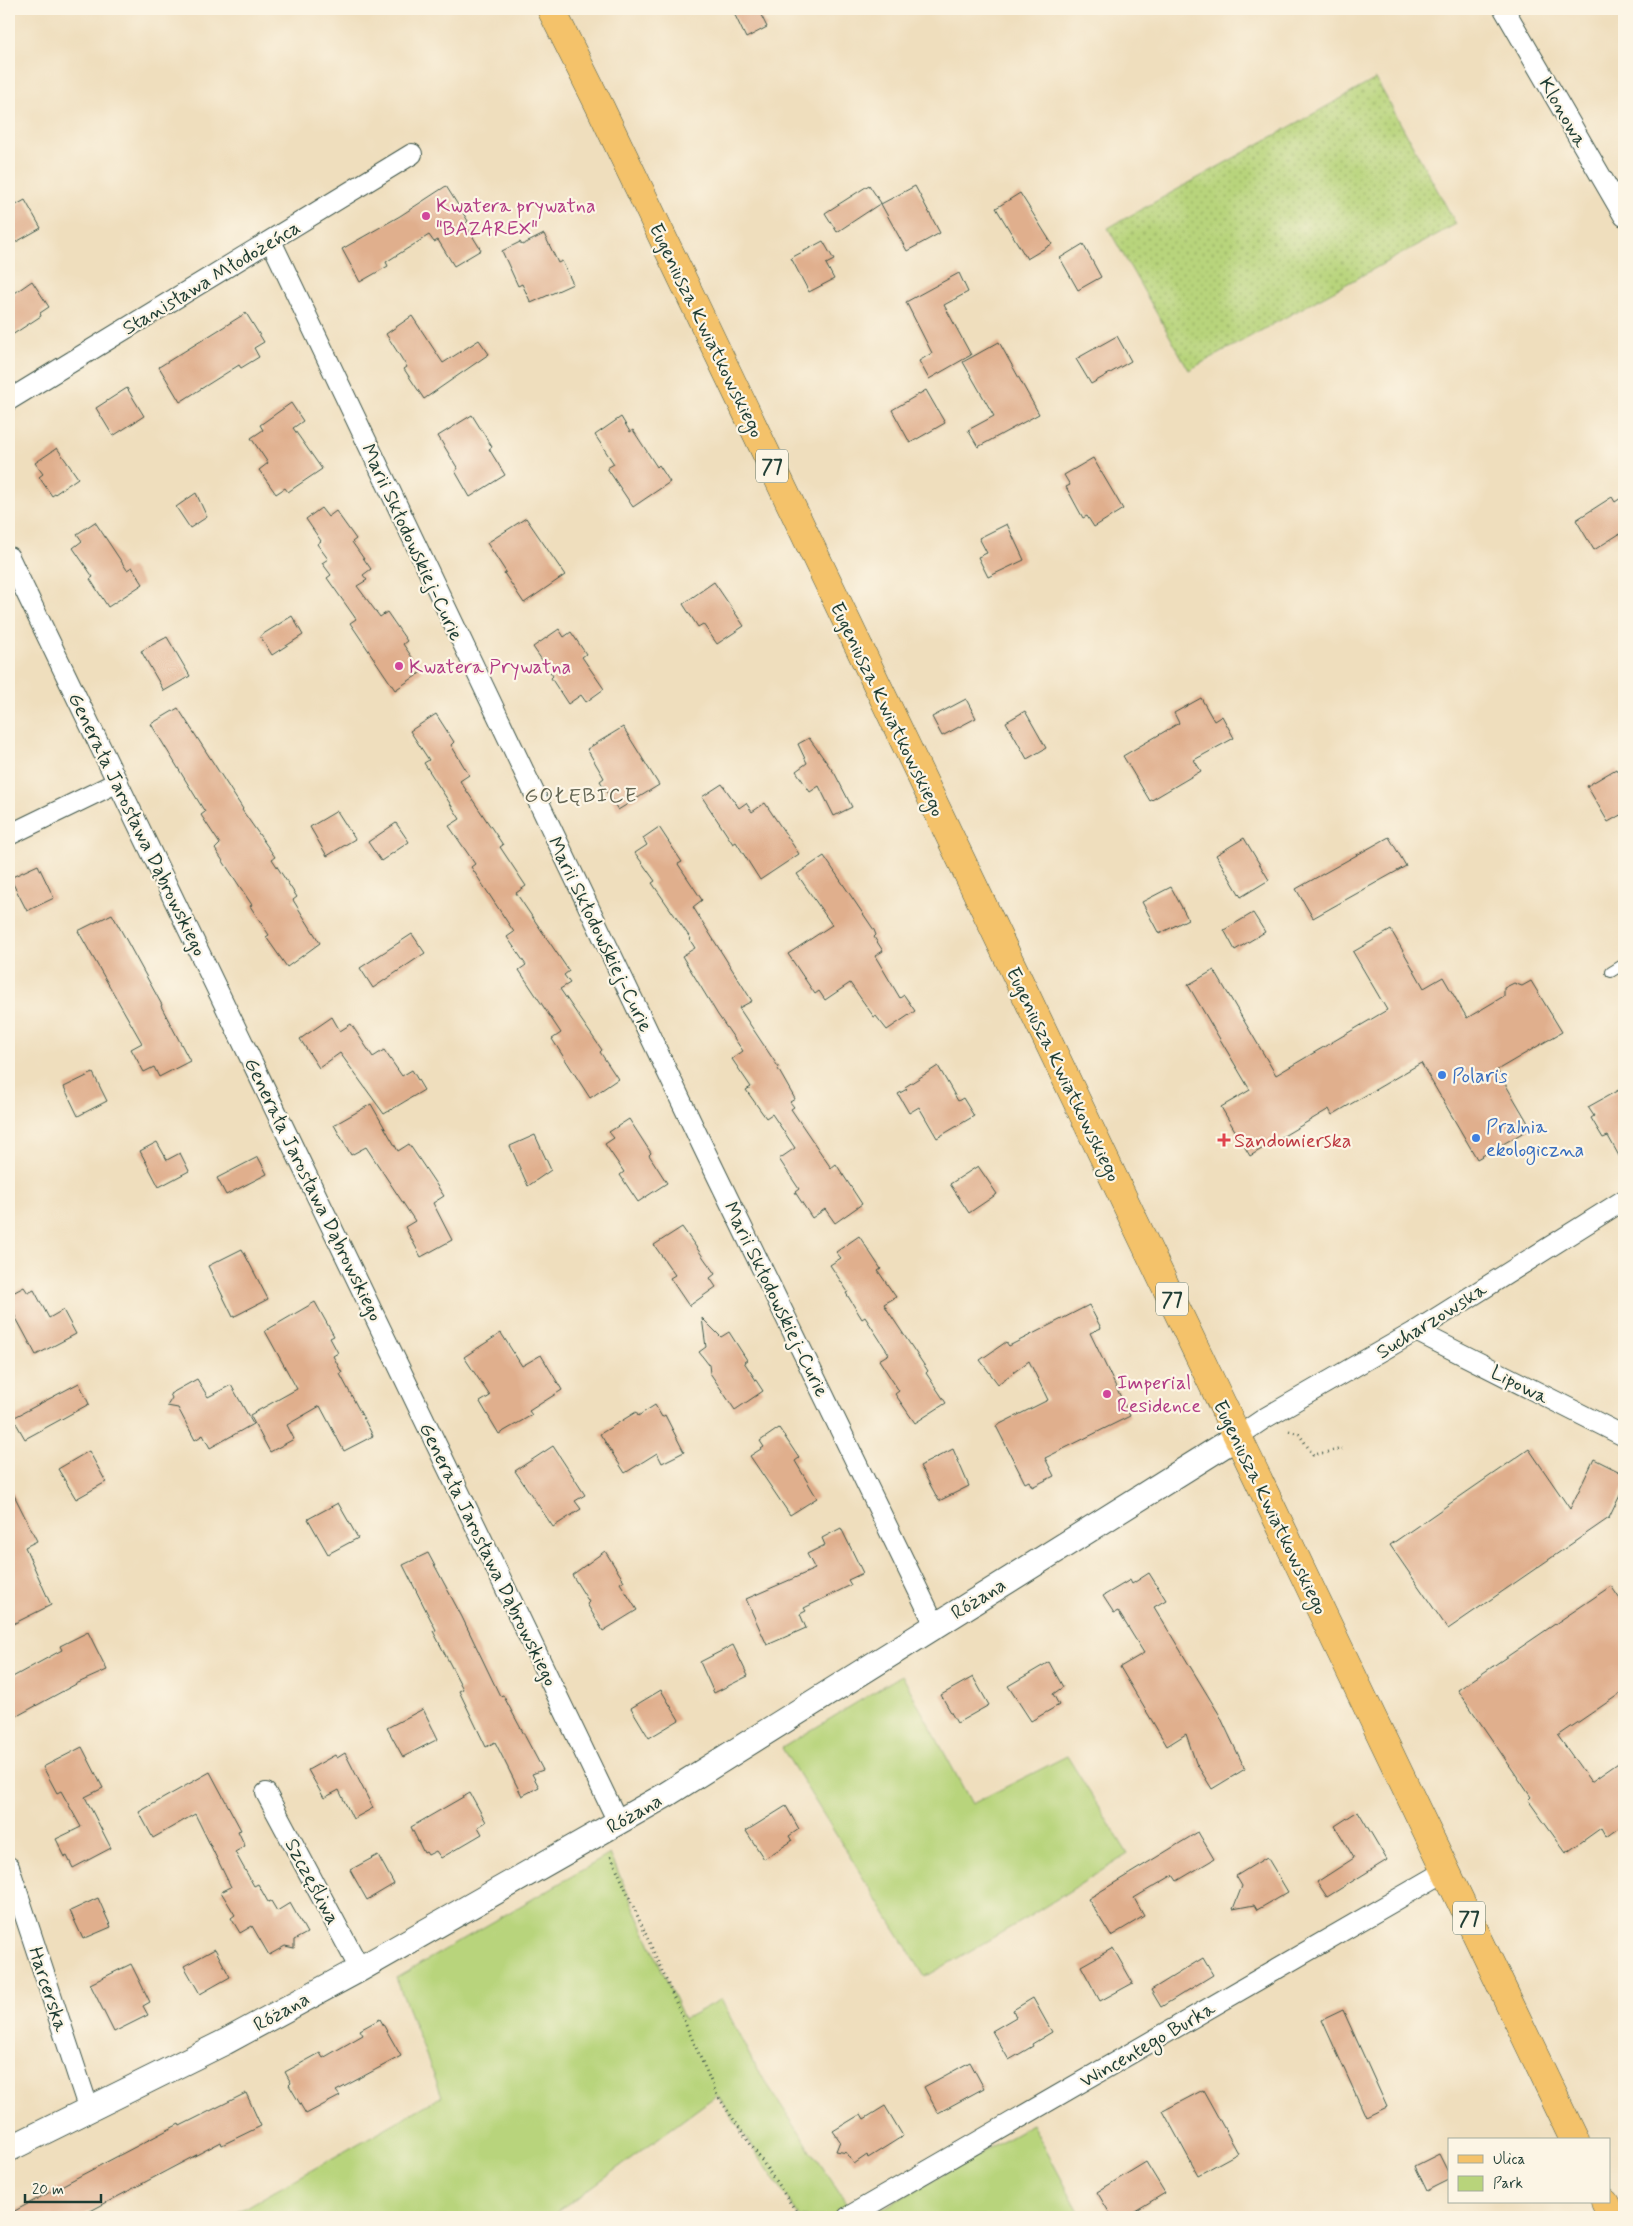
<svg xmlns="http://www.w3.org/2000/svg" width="1633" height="2226" font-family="Mynerve,sans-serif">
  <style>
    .green { fill: #b8d47b; stroke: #6c8858 }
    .garden { fill: url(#garden-dots); stroke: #6c8858 }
    .building { fill: #e0af8d }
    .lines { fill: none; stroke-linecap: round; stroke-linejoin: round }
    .service-casing { stroke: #3e5549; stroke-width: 12 }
    .minor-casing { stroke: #3e5549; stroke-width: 22 }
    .tertiary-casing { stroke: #3e5549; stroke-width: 27 }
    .primary-casing { stroke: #3e5549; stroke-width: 29 }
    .path { stroke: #3e5549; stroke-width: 3; stroke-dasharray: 1 4; stroke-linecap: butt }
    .service { stroke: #fff; stroke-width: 10 }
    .minor { stroke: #fff; stroke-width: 20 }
    .tertiary { stroke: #fff; stroke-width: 25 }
    .primary { stroke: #f4c26a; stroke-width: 28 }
    .hotel-dot { fill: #d1479c; stroke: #fcf5e5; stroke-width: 2 }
    .shop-dot { fill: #3f7fe0; stroke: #fcf5e5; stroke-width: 2 }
    .health-dot { fill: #e0444e; stroke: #fcf5e5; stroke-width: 2 }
    .labels { text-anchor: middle; stroke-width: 4.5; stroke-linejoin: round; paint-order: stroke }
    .shield { fill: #fcf5e5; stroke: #617469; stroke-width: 1 }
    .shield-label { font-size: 19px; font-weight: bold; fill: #1f3d34 }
    .street-label { font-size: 20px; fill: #1f3d34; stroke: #fcf5e5 }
    .hotel-label { font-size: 20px; fill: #b23c85; stroke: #fcf5e5; text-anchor: start }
    .shop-label { font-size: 20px; fill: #366cbe; stroke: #fcf5e5; text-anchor: start }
    .health-label { font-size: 20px; fill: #be3a42; stroke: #fcf5e5; text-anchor: start }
    .neighbourhood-label { font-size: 21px; letter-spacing: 1px; fill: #636553; stroke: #fcf5e5 }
  </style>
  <defs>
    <pattern id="garden-dots" width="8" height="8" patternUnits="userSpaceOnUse" patternTransform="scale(1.25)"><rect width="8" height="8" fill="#b8d47b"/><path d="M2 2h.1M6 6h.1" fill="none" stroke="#95ad66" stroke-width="1.8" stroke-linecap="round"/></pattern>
  </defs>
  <rect width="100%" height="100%" fill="#fcf5e5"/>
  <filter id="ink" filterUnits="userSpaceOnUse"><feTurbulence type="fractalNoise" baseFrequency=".02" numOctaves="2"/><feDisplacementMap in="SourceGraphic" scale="10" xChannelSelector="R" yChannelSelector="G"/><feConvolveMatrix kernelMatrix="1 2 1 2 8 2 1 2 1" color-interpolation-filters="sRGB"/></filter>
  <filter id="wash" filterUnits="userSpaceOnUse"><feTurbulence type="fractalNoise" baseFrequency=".0096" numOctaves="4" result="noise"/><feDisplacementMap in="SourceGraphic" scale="20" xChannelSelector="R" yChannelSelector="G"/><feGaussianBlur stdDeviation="1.12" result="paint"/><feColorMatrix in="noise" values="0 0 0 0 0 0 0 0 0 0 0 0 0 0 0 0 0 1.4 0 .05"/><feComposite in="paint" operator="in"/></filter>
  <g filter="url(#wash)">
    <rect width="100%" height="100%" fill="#efdebd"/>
    <g class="green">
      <polygon points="902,1675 972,1804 1067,1756 1128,1854 1030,1916 925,1977 782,1748"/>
      <polygon points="610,1854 684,2019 721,1999 755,2066 850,2209 835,2217 800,2217 717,2095 551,2217 229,2217 442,2096 396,1978"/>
      <polygon points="1032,2124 1082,2217 868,2217"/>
    </g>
    <polygon class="garden" points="1376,79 1456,224 1189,370 1108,228"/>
    <g id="blocks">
      <g class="building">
        <polygon points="732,9 758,9 767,27 746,38"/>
        <polygon points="869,185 881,203 837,232 825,213"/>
        <polygon points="446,186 468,221 465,224 481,250 454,266 438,240 434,242 429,235 386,262 388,266 360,282 342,249 400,216"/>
        <polygon points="915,186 940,233 907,251 881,204"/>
        <polygon points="1020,193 1052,244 1027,259 996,208"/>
        <polygon points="25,200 41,228 9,246 9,209"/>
        <polygon points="544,234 558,263 562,261 573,284 531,303 522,284 518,286 502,251 520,242 522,245"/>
        <polygon points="823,241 834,260 826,264 834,279 809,292 791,258"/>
        <polygon points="1083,244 1101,277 1078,290 1060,258"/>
        <polygon points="959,273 968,292 944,305 971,355 929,379 919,361 932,353 906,302"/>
        <polygon points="32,281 49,307 40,313 41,316 9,337 9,297"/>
        <polygon points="246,313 264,342 254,348 259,357 241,368 239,365 180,402 159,367"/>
        <polygon points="412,316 443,363 479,340 489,354 424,399 404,369 407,367 386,334"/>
        <polygon points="1117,336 1131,361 1091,384 1076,359"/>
        <polygon points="999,342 1039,414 978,447 968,430 994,416 963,362"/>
        <polygon points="127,388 144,416 113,436 96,408"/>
        <polygon points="926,390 945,423 910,443 892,410"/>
        <polygon points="291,403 303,421 293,428 322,469 288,492 285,488 276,494 259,470 268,463 251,438 263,430 260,425"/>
        <polygon points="472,415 492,447 489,449 505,475 470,497 455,471 458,469 438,436"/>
        <polygon points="621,417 630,432 633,430 657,467 659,465 670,482 633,507 607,468 614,464 595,435"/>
        <polygon points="57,448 78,478 52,496 39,477 43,474 35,463"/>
        <polygon points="1093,458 1123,509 1094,527 1087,516 1083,518 1066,487 1070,485 1064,475"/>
        <polygon points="196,493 207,517 190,528 176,507"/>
        <polygon points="1624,496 1624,531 1594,550 1576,520 1612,497 1615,502"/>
        <polygon points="321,508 328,517 336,511 356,539 352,542 371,569 363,575 367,580 357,586 380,617 387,612 407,641 403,644 422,672 395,690 350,623 356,619 327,578 331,575 322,563 328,559 317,544 321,541 306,519"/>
        <polygon points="526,518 565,575 524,603 504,573 506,572 487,543"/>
        <polygon points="95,522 127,570 132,567 143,584 108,607 90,579 93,577 73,548 82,541 77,534"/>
        <polygon points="1007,524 1024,560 988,577 978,557 987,553 979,538"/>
        <polygon points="714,582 744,626 717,644 703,624 698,627 683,604"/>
        <polygon points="292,616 303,635 272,655 260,636"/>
        <polygon points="559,629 564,637 571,632 586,654 582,657 604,689 586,702 581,695 568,704 551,678 553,676 533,647"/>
        <polygon points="167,637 190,676 164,691 141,651"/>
        <polygon points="1201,698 1214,721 1222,716 1234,738 1194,760 1201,771 1150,801 1123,756 1179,723 1174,713"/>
        <polygon points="966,699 976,718 942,736 932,717"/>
        <polygon points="178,708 243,809 242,810 275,857 272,859 297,897 293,900 320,943 287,967 266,937 269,935 250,906 252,905 215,849 220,844 201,815 205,812 151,724"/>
        <polygon points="1025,711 1046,748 1027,759 1006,722"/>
        <polygon points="436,714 454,742 451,745 469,775 460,781 503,845 500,847 526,886 516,893 569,971 564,975 570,983 560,989 602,1050 600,1052 618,1079 590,1098 552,1039 561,1033 519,970 526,965 507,937 514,932 471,867 475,864 449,826 460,819 424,763 429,760 410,731"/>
        <polygon points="623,727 659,785 618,810 600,781 604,778 587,749"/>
        <polygon points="809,738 835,774 852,807 834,816 819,786 810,792 796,771 807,763 798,744"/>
        <polygon points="1616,769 1624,784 1624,813 1608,822 1587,786"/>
        <polygon points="722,784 739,808 746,803 752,812 765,803 799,854 760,880 736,842 733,844 702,797"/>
        <polygon points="337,811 355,839 327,856 310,827"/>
        <polygon points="396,823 409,842 381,861 368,842"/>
        <polygon points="659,827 682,862 678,864 702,900 693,907 752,1001 739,1008 779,1068 778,1069 795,1099 790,1102 794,1107 791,1109 831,1168 836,1164 862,1204 835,1223 825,1209 812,1218 795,1192 799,1189 779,1159 795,1148 772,1114 766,1118 746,1090 751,1087 732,1059 743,1051 718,1015 682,956 695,948 690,940 691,939 652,883 655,881 635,853 647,845 643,838"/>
        <polygon points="1389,837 1406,866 1313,918 1296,889"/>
        <polygon points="1244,838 1269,880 1241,897 1216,855"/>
        <polygon points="824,856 874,930 876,935 874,937 883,951 875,956 900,998 904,995 915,1011 887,1030 876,1016 874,1017 850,983 825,1000 819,991 815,994 788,954 832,925 797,874"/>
        <polygon points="38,865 54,898 27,911 10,878"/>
        <polygon points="1171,887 1188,919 1159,934 1142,902"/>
        <polygon points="1253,913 1265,932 1235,950 1224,930"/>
        <polygon points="112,914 162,1005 161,1006 190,1061 159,1077 154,1067 144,1072 131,1049 142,1043 78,931"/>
        <polygon points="1391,930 1424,988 1443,977 1467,1018 1504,996 1504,988 1514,983 1522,986 1531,981 1562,1032 1497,1070 1531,1128 1477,1159 1421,1063 1332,1115 1329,1109 1250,1156 1221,1107 1250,1090 1188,985 1214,970 1276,1075 1387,1010 1353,952"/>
        <polygon points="412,934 425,953 373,988 360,968"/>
        <polygon points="332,1017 340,1031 351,1024 373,1057 384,1050 402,1076 412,1070 424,1090 384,1114 340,1053 319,1068 300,1039"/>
        <polygon points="938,1066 958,1101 963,1098 974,1116 937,1138 919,1107 909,1113 898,1094 907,1089 905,1087"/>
        <polygon points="93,1073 107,1101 78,1116 64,1087"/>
        <polygon points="1624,1087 1624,1165 1608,1136 1603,1138 1591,1118 1594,1116 1588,1107"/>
        <polygon points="371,1104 398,1151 409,1144 444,1196 433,1203 452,1240 421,1257 405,1227 415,1221 366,1147 351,1155 334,1125"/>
        <polygon points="629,1119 651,1153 649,1155 667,1183 638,1202 620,1175 624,1172 605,1144 614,1138 609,1132"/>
        <polygon points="535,1135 551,1170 528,1186 510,1146"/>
        <polygon points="157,1142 167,1160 180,1153 189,1171 159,1187 140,1151"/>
        <polygon points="258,1157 267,1174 226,1195 217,1178"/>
        <polygon points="978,1166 997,1194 969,1213 950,1184"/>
        <polygon points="682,1227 715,1274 710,1278 716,1287 689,1306 670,1278 675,1275 654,1245"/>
        <polygon points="859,1236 881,1269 878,1271 896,1297 884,1304 888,1311 928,1371 926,1373 946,1403 915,1423 895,1394 899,1391 879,1360 889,1354 865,1317 862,1319 846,1293 848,1292 830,1265 841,1258 836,1252"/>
        <polygon points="242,1249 268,1299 233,1317 208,1266"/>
        <polygon points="24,1287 28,1293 34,1290 49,1318 63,1310 76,1334 36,1355 9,1305 9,1295"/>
        <polygon points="315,1302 334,1336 330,1338 338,1353 333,1356 342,1373 340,1374 373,1436 344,1451 320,1406 287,1425 294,1439 270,1452 250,1415 297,1389 265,1331"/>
        <polygon points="1089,1305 1101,1328 1090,1333 1130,1416 1045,1458 1054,1476 1032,1487 1029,1481 1025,1483 996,1426 1048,1400 1029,1361 998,1384 980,1360 1006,1342 1009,1346"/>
        <polygon points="702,1318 721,1337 729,1332 747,1360 744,1362 763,1391 735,1410 710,1373 709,1365 699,1352 706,1347"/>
        <polygon points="501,1333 522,1366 541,1355 562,1390 529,1411 532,1415 499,1434 480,1402 490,1396 464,1357"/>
        <polygon points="197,1379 208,1397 231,1385 253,1424 210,1448 203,1435 195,1440 178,1408 167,1406 172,1398 170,1394"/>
        <polygon points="79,1383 89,1404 25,1439 13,1418"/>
        <polygon points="655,1405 662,1417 665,1415 684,1452 662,1463 657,1453 625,1473 600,1434 636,1412 638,1416"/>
        <polygon points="779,1428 799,1458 795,1461 817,1498 790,1515 750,1456 764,1447 760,1441"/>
        <polygon points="553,1446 585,1495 575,1501 581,1509 553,1527 515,1471"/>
        <polygon points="953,1449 969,1486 939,1501 920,1466"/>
        <polygon points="1529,1449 1570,1509 1594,1459 1624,1474 1624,1487 1609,1518 1448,1629 1390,1545"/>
        <polygon points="89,1451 106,1482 76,1499 58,1469"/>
        <polygon points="9,1485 37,1541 25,1547 51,1605 9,1626"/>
        <polygon points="338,1503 358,1538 328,1554 308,1519"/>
        <polygon points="841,1528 863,1573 848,1580 851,1585 804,1608 806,1611 800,1614 806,1628 767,1645 746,1599 815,1569 807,1554 825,1545 822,1538"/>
        <polygon points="605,1551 624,1581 620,1583 637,1610 603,1631 587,1604 589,1602 572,1575"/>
        <polygon points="428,1553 462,1617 500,1696 503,1695 543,1770 532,1774 539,1787 522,1796 495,1742 486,1747 459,1691 463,1689 433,1631 436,1630 403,1565"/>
        <polygon points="1149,1573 1166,1600 1154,1607 1219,1714 1245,1769 1212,1789 1196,1763 1186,1734 1167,1746 1120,1667 1144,1653 1118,1611 1114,1613 1103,1596 1130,1580 1132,1584"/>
        <polygon points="1611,1586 1624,1605 1624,1691 1558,1736 1591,1782 1624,1759 1624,1824 1606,1837 1601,1828 1566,1853 1528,1800 1531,1797 1458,1690"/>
        <polygon points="88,1632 107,1670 78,1683 17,1716 9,1702 9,1679 62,1650 60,1646"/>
        <polygon points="733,1645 748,1676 714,1693 700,1662"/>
        <polygon points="1049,1662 1063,1687 1053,1694 1059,1705 1031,1721 1008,1686"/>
        <polygon points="973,1677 989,1705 957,1723 941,1695"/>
        <polygon points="661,1690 679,1720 649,1738 631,1708"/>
        <polygon points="423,1709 438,1739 403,1757 387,1728"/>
        <polygon points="82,1747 103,1788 85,1797 111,1848 73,1868 67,1856 65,1857 56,1839 81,1827 61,1791 57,1793 43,1767"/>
        <polygon points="345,1753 373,1808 353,1819 339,1790 324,1798 308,1770 335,1755 337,1758"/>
        <polygon points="210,1772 241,1830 238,1831 245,1846 235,1852 254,1886 258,1884 268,1902 271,1901 277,1911 290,1903 307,1933 294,1940 294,1948 285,1946 269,1955 252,1926 240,1933 231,1918 235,1915 221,1892 231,1887 195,1814 153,1838 139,1812"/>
        <polygon points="470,1793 486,1822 478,1827 482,1834 441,1858 436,1851 428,1855 426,1852 424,1853 411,1827"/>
        <polygon points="786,1806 799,1829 789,1836 792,1841 764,1859 746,1831"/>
        <polygon points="1358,1811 1387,1860 1327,1897 1317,1882 1354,1858 1335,1826"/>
        <polygon points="1198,1832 1214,1859 1177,1881 1173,1875 1134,1898 1144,1916 1111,1936 1088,1899"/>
        <polygon points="378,1855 394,1884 367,1900 350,1870"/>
        <polygon points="1267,1857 1288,1892 1257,1910 1254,1905 1233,1909 1242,1886 1236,1876"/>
        <polygon points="98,1898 111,1927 83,1939 70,1911"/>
        <polygon points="1113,1948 1133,1983 1100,2001 1081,1966"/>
        <polygon points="215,1949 230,1977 200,1994 184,1966"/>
        <polygon points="1203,1958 1213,1975 1161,2007 1151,1990"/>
        <polygon points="131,1964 150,2002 143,2006 148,2015 114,2032 90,1984"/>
        <polygon points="1033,1998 1052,2032 1032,2044 1033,2046 1009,2060 992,2031 1016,2017 1013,2010"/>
        <polygon points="1343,2010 1387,2107 1366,2117 1322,2020"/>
        <polygon points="380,2019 401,2056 336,2091 340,2096 306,2114 289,2085 291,2083 285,2072 320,2053 323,2058 363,2035 360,2030"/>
        <polygon points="970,2062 984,2088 938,2113 924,2087"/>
        <polygon points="1203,2090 1238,2153 1198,2175 1163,2111"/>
        <polygon points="246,2093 261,2126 222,2145 221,2142 79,2217 9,2217 9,2214 78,2177 179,2124 180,2126"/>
        <polygon points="885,2106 903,2136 868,2158 867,2155 854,2164 847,2153 836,2151 840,2141 833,2131 861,2114 864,2119"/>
        <polygon points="1439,2154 1449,2174 1449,2180 1427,2191 1415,2166"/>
        <polygon points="1146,2162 1165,2193 1125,2217 1112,2217 1097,2192"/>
      </g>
    </g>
  </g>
  <g filter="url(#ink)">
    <use href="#blocks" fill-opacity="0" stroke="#3e5549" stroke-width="1"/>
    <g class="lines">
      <defs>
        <polyline id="service" points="1611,972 1624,964"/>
        <g id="minor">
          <polyline points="1504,9 1624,216"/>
          <polyline points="271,241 704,1149 935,1625"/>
          <polyline points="9,400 412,154"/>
          <polyline points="9,557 618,1822"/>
          <polyline points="9,835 118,782"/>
          <polyline points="1416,1331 1624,1436"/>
          <polyline points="1237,1437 1265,1418 1416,1331 1624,1200"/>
          <polyline points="266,1793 360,1969"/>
          <polyline points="9,1867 89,2110"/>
          <polyline points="848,2217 1446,1871"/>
        </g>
        <polyline id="tertiary" points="9,2149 225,2042 360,1969 664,1796 1237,1437"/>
        <g id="primary">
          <polyline points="551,9 600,107 1575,2140"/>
          <polyline points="1605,2202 1612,2217"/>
        </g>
      </defs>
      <use href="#service" class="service-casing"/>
      <use href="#minor" class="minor-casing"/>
      <use href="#tertiary" class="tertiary-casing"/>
      <use href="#primary" class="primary-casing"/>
      <g class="path">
        <polyline points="1289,1431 1299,1434 1313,1455 1342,1449"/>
        <polyline points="611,1856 717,2095 800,2217"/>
      </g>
      <use href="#service" class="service"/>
      <use href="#minor" class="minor"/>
      <use href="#tertiary" class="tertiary"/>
      <use href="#primary" class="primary"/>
    </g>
  </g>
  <g class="hotel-dot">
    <circle cx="426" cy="216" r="5"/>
    <circle cx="399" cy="666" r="5"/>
    <circle cx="1107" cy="1394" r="5"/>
  </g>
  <g class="shop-dot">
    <circle cx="1442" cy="1075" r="5"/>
    <circle cx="1476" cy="1138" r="5"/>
  </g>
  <path class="health-dot" d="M1221.5 1132.5h5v5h5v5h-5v5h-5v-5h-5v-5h5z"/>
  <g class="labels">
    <g class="shield">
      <rect x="756" y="449.5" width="32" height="33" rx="4"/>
      <rect x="1156" y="1282.5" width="32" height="33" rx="4"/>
      <rect x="1453" y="1901.5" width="32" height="33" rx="4"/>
    </g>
    <g class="shield-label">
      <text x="772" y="473">77</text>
      <text x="1172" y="1306">77</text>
      <text x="1469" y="1925">77</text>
    </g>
    <g class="street-label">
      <text transform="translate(1564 112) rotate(60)" y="7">Klonowa</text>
      <text transform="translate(211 277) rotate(-31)" y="7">Stanisława Młodożeńca</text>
      <text transform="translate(707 330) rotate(64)" y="7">Eugeniusza Kwiatkowskiego</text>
      <text transform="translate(413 542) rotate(65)" y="7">Marii Skłodowskiej-Curie</text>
      <text transform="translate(888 709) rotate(64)" y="7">Eugeniusza Kwiatkowskiego</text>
      <text transform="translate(138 824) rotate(64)" y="7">Generała Jarosława Dąbrowskiego</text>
      <text transform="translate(601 934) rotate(64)" y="7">Marii Skłodowskiej-Curie</text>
      <text transform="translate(1064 1074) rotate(64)" y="7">Eugeniusza Kwiatkowskiego</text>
      <text transform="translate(314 1189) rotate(64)" y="7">Generała Jarosława Dąbrowskiego</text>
      <text transform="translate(777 1299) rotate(64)" y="7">Marii Skłodowskiej-Curie</text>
      <text transform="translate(1431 1320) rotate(-32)" y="7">Sucharzowska</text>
      <text transform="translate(1520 1384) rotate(27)" y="7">Lipowa</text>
      <text transform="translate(1271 1507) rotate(64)" y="7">Eugeniusza Kwiatkowskiego</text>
      <text transform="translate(489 1554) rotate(64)" y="7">Generała Jarosława Dąbrowskiego</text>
      <text transform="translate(978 1598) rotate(-32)" y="7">Różana</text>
      <text transform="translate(634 1813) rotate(-30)" y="7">Różana</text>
      <text transform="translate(313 1881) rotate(62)" y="7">Szczęśliwa</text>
      <text transform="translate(49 1989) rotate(72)" y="7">Harcerska</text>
      <text transform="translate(281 2011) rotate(-29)" y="7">Różana</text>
      <text transform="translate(1147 2044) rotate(-30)" y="7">Wincentego Burka</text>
    </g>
    <g class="hotel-label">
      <text x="436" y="212">Kwatera prywatna<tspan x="436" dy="23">"BAZAREX"</tspan></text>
      <text x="409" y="673">Kwatera Prywatna</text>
      <text x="1117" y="1389">Imperial<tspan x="1117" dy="23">Residence</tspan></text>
    </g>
    <g class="shop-label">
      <text x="1452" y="1082">Polaris</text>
      <text x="1486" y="1133">Pralnia<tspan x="1486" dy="23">ekologiczna</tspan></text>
    </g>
    <g class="health-label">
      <text x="1234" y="1147">Sandomierska</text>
    </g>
    <g class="neighbourhood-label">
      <text x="581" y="802">GOŁĘBICE</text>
    </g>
  </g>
  <rect width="1633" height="2226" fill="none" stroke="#fcf5e5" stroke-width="30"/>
  <rect x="1448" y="2138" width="162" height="65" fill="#fcf5e5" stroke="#a4ab9e"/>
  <rect x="1458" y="2155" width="25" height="8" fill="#f4c26a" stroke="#a4ab9e"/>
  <text x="1493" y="2164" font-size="15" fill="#1f3d34">Ulica</text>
  <rect x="1458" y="2176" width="25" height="15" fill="#b8d47b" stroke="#a4ab9e"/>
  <text x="1493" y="2188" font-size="15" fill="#1f3d34">Park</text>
  <path d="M25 2194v8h76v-8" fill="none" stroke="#1f3d34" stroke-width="2.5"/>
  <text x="32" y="2194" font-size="15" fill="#1f3d34" stroke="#fcf5e5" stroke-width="4" paint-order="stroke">20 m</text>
</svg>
